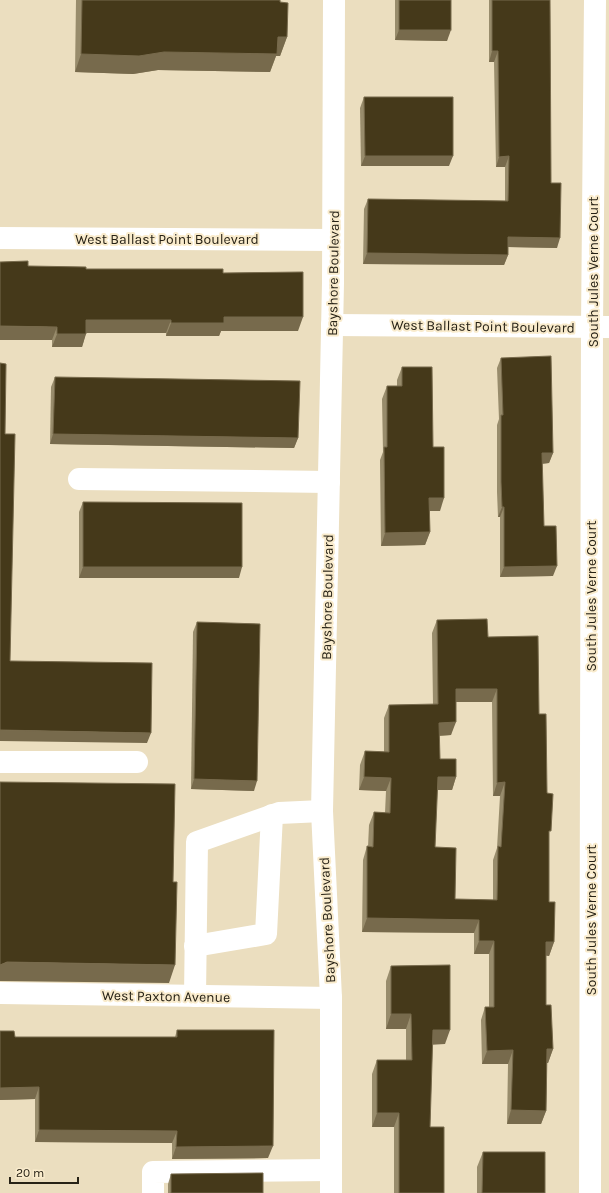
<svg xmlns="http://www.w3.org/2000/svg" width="609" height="1193" font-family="Karla,sans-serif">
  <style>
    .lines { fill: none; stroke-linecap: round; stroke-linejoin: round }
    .minor { stroke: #fff; stroke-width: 22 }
    .wall { fill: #988c6c; fill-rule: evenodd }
    .shaded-wall { fill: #776a4c }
    .building { fill: #45391a; stroke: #776a4c; fill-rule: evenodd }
    .labels { text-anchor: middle; stroke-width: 4; stroke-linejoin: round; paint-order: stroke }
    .street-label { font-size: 14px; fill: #272216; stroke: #f9ebcc }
  </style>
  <rect width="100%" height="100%" fill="#ebdebf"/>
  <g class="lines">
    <g class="minor">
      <polyline points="0,238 333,240"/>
      <polyline points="332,325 609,327"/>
      <polyline points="79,479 329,482"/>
      <polyline points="0,762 137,762"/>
      <polyline points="195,946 266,934 272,815"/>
      <polyline points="0,993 331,998"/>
      <polyline points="195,996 197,842 279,813 322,811"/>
      <polyline points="153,1193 153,1172 331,1170"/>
      <polyline points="331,1193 331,998 322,811 333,283 334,0"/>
      <polyline points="590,1193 592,327 595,0"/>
    </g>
  </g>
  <g class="wall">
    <polygon points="76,0 280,0 287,37 280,56 276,56 270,72 158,70 133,74 75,72"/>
    <polygon points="395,0 451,0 447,41 395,40"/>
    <polygon points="489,0 550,0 551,183 557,248 508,247 508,255 504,265 363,264 364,209 368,199 505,201 505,167 496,167 494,62 489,62"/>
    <polygon points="364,97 449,166 361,166 360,108"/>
    <polygon points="28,266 86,269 223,273 298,331 221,331 219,336 166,336 166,333 86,333 82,347 52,347 52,340"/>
    <polygon points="501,358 553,453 549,463 542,464 544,526 553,576 500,577 500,517 498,517 497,492 497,425 499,419 497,368"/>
    <polygon points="402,367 433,447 440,511 430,511 430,532 425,545 381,546 380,460 383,452 382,399 387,386 397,386 397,380"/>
    <polygon points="55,377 298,438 294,448 50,444 51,387"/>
    <polygon points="83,502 239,578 79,578 79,512"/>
    <path d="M437,620L488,637L539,714L547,793L549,837V902L554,942L549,956L546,955V1005L553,1049L548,1063H547L546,1111L541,1124H507L508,1064H482L481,1020L485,1007H489V954H474V933L362,932L363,860L367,846L368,847L369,825L374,812L385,813L386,791L359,790L360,765L365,751L384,752V718L389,705H433L432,633ZM456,702H492L493,796H500L497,848L493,860V900L455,899L435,847L437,790H452L456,777L440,759L439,736L451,735Z"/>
    <polygon points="197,622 254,791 191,789 193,632"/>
    <polygon points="391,966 445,1044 432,1044 430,1127 444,1193 394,1193 394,1127 372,1127 372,1074 377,1060 406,1060 406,1029 386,1029 386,981"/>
    <polygon points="177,1030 268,1158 172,1159 172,1143 35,1142 35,1099 0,1100 0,1031 15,1037 175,1037"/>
    <polygon points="483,1152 545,1193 477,1193 477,1167"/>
    <polygon points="171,1174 263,1193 168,1193 168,1184"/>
  </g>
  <g class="shaded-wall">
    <polygon points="399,30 451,30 447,41 395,40"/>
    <polygon points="278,37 287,37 280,56 276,56 270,72 158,70 133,74 75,72 81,54 164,52"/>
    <polygon points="492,51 498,51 494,62 489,62"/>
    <polygon points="365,156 453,156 449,166 361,166"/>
    <polygon points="509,156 505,167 496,167 499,157"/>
    <polygon points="508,237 560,238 557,248 504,247"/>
    <polygon points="367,253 508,255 504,265 363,264"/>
    <polygon points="224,317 303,317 298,331 221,331 219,336 166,336 171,323"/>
    <polygon points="86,320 171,320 166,333 82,333"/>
    <polygon points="0,326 57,327 52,340 0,340"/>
    <polygon points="57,334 86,334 82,347 52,347"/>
    <polygon points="53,434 298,438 294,448 50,444"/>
    <polygon points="542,453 553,453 549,463 538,464"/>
    <polygon points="429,498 444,498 440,511 425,511"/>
    <polygon points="502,507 504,507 500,517 498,517"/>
    <polygon points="430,532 425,545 381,546 385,533"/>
    <polygon points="557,566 553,576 500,577 504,567"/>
    <polygon points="83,567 242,567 239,578 79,578"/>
    <polygon points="456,689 497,689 492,702 451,702"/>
    <polygon points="456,722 451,735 434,736 439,723"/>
    <polygon points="0,730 151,733 147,743 0,741"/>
    <polygon points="364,777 391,778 386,791 359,790"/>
    <polygon points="438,777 456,777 452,790 433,790"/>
    <polygon points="194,779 257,781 254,791 191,789"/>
    <polygon points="505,782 500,796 493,796 497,783"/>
    <polygon points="367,918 479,920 474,933 362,932"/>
    <polygon points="479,941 494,941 489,954 474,954"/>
    <polygon points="546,942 554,942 549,956 541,955"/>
    <polygon points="7,962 175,965 169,983 0,981 0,965"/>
    <polygon points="391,1014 411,1014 406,1029 386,1029"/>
    <polygon points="433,1030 450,1030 445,1044 428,1045"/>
    <polygon points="547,1049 553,1049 548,1063 542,1063"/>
    <polygon points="513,1050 508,1064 482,1064 487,1051"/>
    <polygon points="39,1087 35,1099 0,1100 0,1088"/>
    <polygon points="511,1110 546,1111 541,1124 507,1124"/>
    <polygon points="377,1113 399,1113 394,1127 372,1127"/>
    <polygon points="39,1130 177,1131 172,1143 35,1142"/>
    <polygon points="273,1146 268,1158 172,1159 176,1147"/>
  </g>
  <g class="building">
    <polygon points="82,0 280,0 280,2 288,3 287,37 278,37 277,54 164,52 139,56 81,54"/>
    <rect x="399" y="0" width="52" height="30"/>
    <polygon points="492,0 550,0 551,183 561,183 560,238 508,237 508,255 367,253 368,199 508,201 509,156 499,157 498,51 492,51"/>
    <polygon points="364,97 453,97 453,156 365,156"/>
    <polygon points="28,261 28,266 86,267 86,269 223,269 223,273 303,272 303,317 224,317 224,323 171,323 171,320 86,320 86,334 57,334 57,327 0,326 0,262"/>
    <polygon points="551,356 553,453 542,453 544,526 556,526 557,566 504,567 504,507 502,507 501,482 501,415 503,415 501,358"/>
    <polygon points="0,363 6,364 5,434 15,434 10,661 152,663 151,733 0,730"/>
    <polygon points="402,367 432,367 433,447 444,447 444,498 429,498 430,532 385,533 384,447 387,447 387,386 402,386"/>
    <polygon points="55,377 300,381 298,438 53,434"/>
    <polygon points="83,502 242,503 242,567 83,567"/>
    <path d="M487,619L488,637L538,636L539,714H546L547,793L553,794L551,831H549V902H555L554,942H546V1005H551L553,1049H547L546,1111L511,1110L513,1050L487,1051L485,1007H494V941H479V920L367,918V846L373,847L374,812L390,813L391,778L364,777L365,751L389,752V705L438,704L437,620ZM456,689H497V783L505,782L501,847L498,846L497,900L455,899L456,848L435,847L438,777H456V759H440L439,723L456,722Z"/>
    <polygon points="197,622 260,624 257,781 194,779"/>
    <polygon points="0,782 175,784 173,882 177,882 175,965 7,962 0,965"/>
    <polygon points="450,965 450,1030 433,1030 430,1127 444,1127 444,1193 399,1193 399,1113 377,1113 377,1060 412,1060 411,1014 391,1014 391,966"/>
    <polygon points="177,1030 274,1030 273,1146 176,1147 177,1131 39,1130 39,1087 0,1088 0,1031 14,1031 15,1037 177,1037"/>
    <polygon points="483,1152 545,1152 545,1193 482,1193"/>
    <polygon points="263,1173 263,1193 171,1193 171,1174"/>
  </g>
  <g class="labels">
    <g class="street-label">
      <text x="167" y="244">West Ballast Point Boulevard</text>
      <text transform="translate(593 272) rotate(-90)" y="5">South Jules Verne Court</text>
      <text transform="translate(333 273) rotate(-89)" y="5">Bayshore Boulevard</text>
      <text transform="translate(483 326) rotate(1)" y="5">West Ballast Point Boulevard</text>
      <text transform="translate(591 596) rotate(-90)" y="5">South Jules Verne Court</text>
      <text transform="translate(327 597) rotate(-89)" y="5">Bayshore Boulevard</text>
      <text transform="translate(327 920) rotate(-93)" y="5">Bayshore Boulevard</text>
      <text transform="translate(591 920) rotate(-90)" y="5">South Jules Verne Court</text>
      <text transform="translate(166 996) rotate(1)" y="5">West Paxton Avenue</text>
    </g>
  </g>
  <path d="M10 1177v6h68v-6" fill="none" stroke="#272216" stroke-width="2"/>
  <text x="16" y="1177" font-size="12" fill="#272216" stroke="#f9ebcc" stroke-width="3" paint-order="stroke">20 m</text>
</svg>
